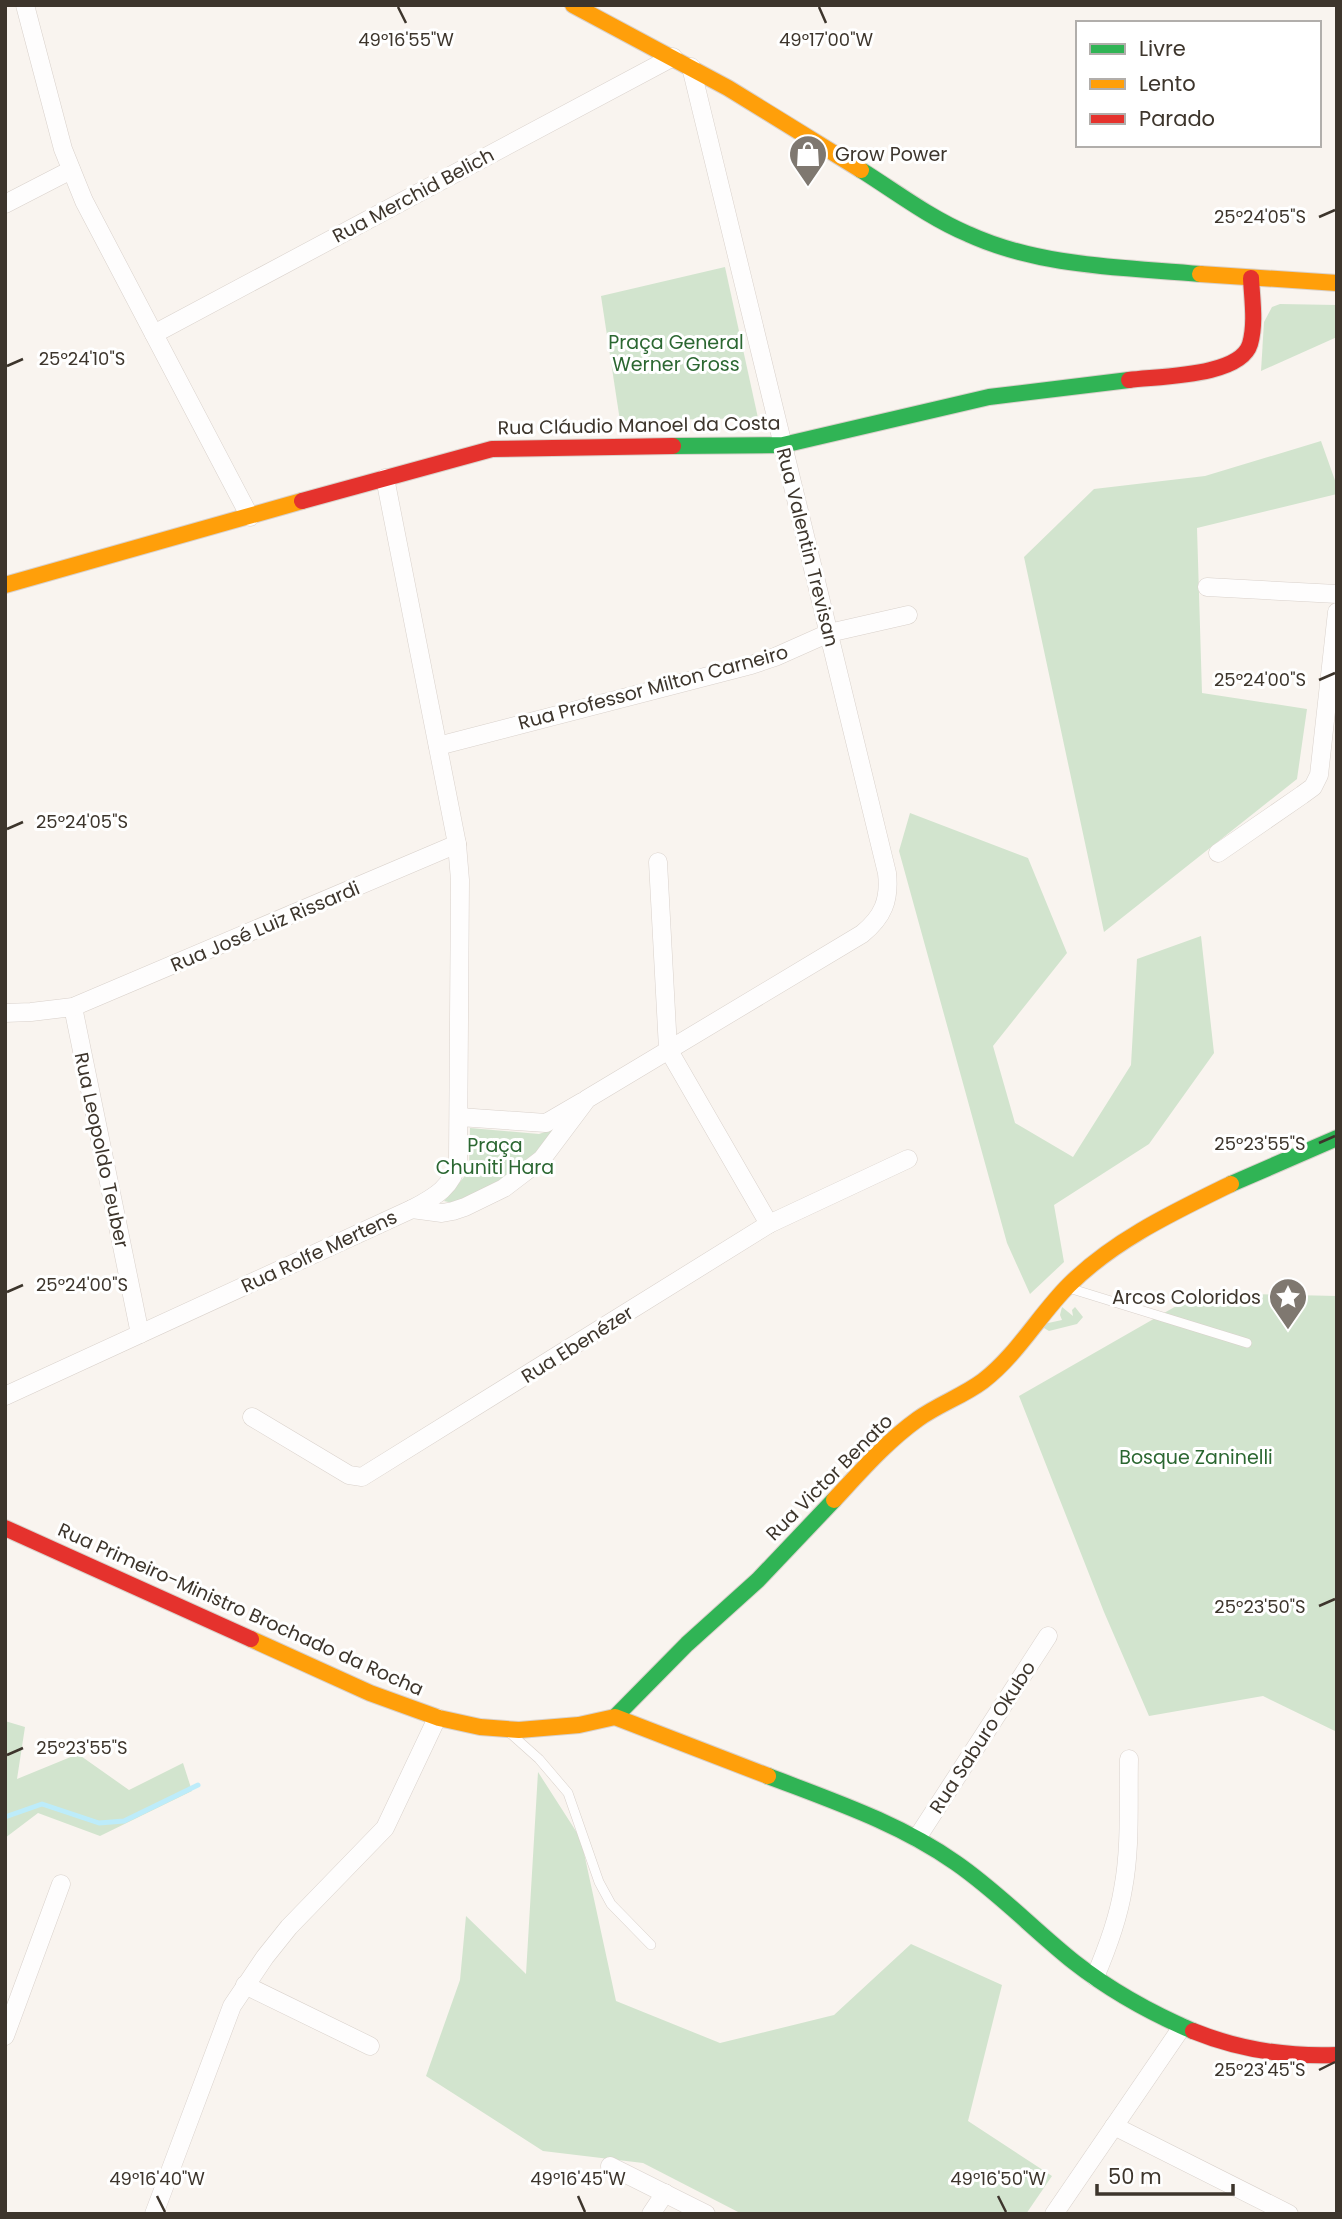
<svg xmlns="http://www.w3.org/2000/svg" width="1342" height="2219" font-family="Poppins,sans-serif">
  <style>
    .green { fill: #d2e4ce }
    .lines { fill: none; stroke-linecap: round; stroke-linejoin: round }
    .stream { stroke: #bdecfa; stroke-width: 5 }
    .lane-casing { stroke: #d9d1cb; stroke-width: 10 }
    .street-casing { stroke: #d9d1cb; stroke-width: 19 }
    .fast-casing { stroke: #d9d1cb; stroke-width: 18 }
    .slow-casing { stroke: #d9d1cb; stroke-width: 18 }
    .jam-casing { stroke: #d9d1cb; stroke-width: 18 }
    .lane { stroke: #fefdfd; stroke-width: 9 }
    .street { stroke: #fefdfd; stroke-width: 18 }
    .fast { stroke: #30b455; stroke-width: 16 }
    .slow { stroke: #ff9f0a; stroke-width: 16 }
    .jam { stroke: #e5322d; stroke-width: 16 }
    .ticks { fill: none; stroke: #3d352c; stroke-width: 2.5 }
    .labels { text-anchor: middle; stroke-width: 6; stroke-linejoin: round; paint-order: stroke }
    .poi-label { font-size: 19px; fill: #3d352c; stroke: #fff; text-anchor: start }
    .street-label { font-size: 19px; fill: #3d352c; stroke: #fff }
    .park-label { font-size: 19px; fill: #2b6731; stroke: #fff }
    .ticks-label { font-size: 18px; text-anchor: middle; fill: #3d352c; stroke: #fff; stroke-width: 6; stroke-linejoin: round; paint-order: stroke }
  </style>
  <rect width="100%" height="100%" fill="#f9f4ef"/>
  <g class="green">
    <polygon points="725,267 758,418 620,421 601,296"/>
    <polygon points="1280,304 1337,305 1337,337 1261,371 1264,322 1272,307"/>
    <polygon points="1321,441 1337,486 1337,494 1197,528 1202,693 1307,709 1297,779 1104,932 1024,557 1094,489 1205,476"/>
    <polygon points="910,813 1028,858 1067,953 993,1046 1015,1123 1073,1157 1131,1065 1137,959 1201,936 1214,1053 1149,1144 1054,1205 1064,1262 1030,1294 1007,1243 899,851"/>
    <polygon points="563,1126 548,1143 509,1177 453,1203 444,1201 469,1171 470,1128 539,1134"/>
    <polygon points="1199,1293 1337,1296 1337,1732 1263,1696 1149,1716 1104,1612 1019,1396"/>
    <polygon points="1062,1307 1073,1316 1072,1310 1075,1307 1083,1317 1077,1324 1049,1331 1039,1325 1062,1320 1060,1315"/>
    <polygon points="5,1721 25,1727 17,1779 78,1754 129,1790 183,1763 192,1791 100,1836 38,1813 5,1838"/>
    <polygon points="538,1772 581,1839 616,2001 720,2043 834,2015 911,1944 1002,1985 968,2121 1052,2176 1026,2214 742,2214 643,2163 543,2151 426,2076 460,1980 466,1916 526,1974"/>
  </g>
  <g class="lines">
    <polyline class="stream" points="5,1817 42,1804 99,1823 124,1821 198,1785"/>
    <defs>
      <g id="lane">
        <polyline points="1072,1289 1247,1343"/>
        <polyline points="511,1734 539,1759 568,1793 599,1882 611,1904 651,1945"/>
      </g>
      <g id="street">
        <polyline points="25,5 63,149 84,201 250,517"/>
        <polyline points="5,204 71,170"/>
        <polyline points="154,334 673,57"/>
        <path d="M385,478L457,844L460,880L458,1160C453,1187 435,1197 412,1209"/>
        <polyline points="1207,587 1337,594"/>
        <polyline points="438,746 751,665 775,657 829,633 908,615"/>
        <polyline points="1218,853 1302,795 1313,787 1319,775 1337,612"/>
        <polyline points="658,862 668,1049 769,1224"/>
        <polyline points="73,1007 140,1334"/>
        <polyline points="5,1013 31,1012 73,1007 457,844"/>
        <polyline points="459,1117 546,1123 582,1102"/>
        <path d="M5,1396L412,1209L442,1213L453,1211L465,1207L504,1188L542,1159L587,1099L862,934C883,917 890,900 887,873L691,67"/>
        <polyline points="252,1417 349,1475 362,1477 769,1224 908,1159"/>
        <polyline points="917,1838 1048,1636"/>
        <path d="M1095,1977C1107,1949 1118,1920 1123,1889C1131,1847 1128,1802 1129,1759"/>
        <polyline points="245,1985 370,2046"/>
        <polyline points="5,2036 61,1884"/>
        <polyline points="1114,2126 1289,2214"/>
        <polyline points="610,2166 706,2214"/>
        <polyline points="154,2214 232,2006 265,1957 289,1927 385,1828 437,1718"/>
        <polyline points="651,2214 665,2193"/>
        <polyline points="1054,2214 1182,2027"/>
      </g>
      <g id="fast">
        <path d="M861,170C896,192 930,218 968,234C1040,267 1122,267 1200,274"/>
        <polyline points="673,446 783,445 989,397 1129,380"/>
        <polyline points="1231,1184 1337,1138"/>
        <polyline points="615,1717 687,1644 758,1580 834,1500"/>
        <path d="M768,1776C833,1801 899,1823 956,1863C998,1892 1034,1930 1074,1962C1111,1991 1151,2013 1193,2031"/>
      </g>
      <g id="slow">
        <polyline points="573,5 728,88 861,170"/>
        <polyline points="1200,274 1337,283"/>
        <polyline points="5,585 302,501"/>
        <path d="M834,1500C861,1471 886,1442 918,1419C939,1404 963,1396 983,1381C1017,1355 1039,1315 1069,1285C1114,1240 1174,1212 1231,1184"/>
        <polyline points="251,1639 370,1693 439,1718 480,1727 519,1730 579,1725 615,1717 768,1776"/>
      </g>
      <g id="jam">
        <path d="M1129,380C1158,376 1240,377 1250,344C1256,323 1252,299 1251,278"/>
        <polyline points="302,501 492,449 673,446"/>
        <polyline points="5,1528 251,1639"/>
        <path d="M1193,2031C1240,2050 1287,2057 1337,2055"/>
      </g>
    </defs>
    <use href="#lane" class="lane-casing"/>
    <use href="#street" class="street-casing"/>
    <use href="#fast" class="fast-casing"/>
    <use href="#slow" class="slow-casing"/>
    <use href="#jam" class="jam-casing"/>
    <use href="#lane" class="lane"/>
    <use href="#street" class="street"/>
    <use href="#fast" class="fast"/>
    <use href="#slow" class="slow"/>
    <use href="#jam" class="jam"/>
  </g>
  <path class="ticks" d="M398,7L406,23M819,7L826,23M1319,217L1335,210M7,366L23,359M1319,680L1335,673M7,829L23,822M1319,1143L1335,1136M7,1292L23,1285M1319,1606L1335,1599M7,1755L23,1748M1319,2070L1335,2062M157,2196L165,2212M578,2196L585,2212M998,2196L1006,2212"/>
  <defs>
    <symbol id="shop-pin" viewBox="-11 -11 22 30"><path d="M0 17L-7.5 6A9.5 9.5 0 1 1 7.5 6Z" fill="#7f7870" stroke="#fff"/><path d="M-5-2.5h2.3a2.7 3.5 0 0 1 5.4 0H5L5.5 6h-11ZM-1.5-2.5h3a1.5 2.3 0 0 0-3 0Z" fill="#fff"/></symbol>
    <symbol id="sight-pin" viewBox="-11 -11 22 30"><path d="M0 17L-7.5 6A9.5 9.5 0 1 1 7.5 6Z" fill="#7f7870" stroke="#fff"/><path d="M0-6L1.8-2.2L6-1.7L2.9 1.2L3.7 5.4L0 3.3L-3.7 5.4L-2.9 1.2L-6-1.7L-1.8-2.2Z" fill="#fff"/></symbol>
  </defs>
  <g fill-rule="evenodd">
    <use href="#shop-pin" x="786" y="132" width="44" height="60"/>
    <use href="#sight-pin" x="1266" y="1275" width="44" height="60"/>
  </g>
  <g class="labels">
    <g class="poi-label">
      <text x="835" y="161">Grow Power</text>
      <text x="1261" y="1304" text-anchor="end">Arcos Coloridos</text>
    </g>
    <g class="street-label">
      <text transform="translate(413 195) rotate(-28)" y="7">Rua Merchid Belich</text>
      <text transform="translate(639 425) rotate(-1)" y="7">Rua Cláudio Manoel da Costa</text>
      <text transform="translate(808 547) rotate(76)" y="7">Rua Valentin Trevisan</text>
      <text transform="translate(653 687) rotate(-15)" y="7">Rua Professor Milton Carneiro</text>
      <text transform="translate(265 926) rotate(-23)" y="7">Rua José Luiz Rissardi</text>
      <text transform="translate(102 1150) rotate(78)" y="7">Rua Leopoldo Teuber</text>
      <text transform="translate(319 1251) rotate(-25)" y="7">Rua Rolfe Mertens</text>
      <text transform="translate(577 1344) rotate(-32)" y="7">Rua Ebenézer</text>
      <text transform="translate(829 1477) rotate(-45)" y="7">Rua Victor Benato</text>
      <text transform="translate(241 1609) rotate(24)" y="7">Rua Primeiro-Ministro Brochado da Rocha</text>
      <text transform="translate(982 1737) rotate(-57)" y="7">Rua Saburo Okubo</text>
    </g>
    <g class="park-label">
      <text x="676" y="349">Praça General<tspan x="676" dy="22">Werner Gross</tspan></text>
      <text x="495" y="1152">Praça<tspan x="495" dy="22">Chuniti Hara</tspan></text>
      <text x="1196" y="1464">Bosque Zaninelli</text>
    </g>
  </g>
  <g class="ticks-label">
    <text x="406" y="46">49°16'55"W</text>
    <text x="826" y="46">49°17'00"W</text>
    <text x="1260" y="223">25°24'05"S</text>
    <text x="82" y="365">25°24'10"S</text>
    <text x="1260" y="686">25°24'00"S</text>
    <text x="82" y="828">25°24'05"S</text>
    <text x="1260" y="1150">25°23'55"S</text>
    <text x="82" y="1291">25°24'00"S</text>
    <text x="1260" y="1613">25°23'50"S</text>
    <text x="82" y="1754">25°23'55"S</text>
    <text x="1260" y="2076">25°23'45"S</text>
    <text x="157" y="2185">49°16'40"W</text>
    <text x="578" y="2185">49°16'45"W</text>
    <text x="998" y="2185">49°16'50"W</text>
  </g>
  <rect width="1342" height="2219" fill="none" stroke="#3d352c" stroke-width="14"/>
  <rect x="1076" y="21" width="245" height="126" fill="#ffffff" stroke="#b1aeab" stroke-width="2"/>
  <rect x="1090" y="44" width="35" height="10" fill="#30b455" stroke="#b1aeab" stroke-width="2"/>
  <text x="1139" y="56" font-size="21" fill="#3d352c">Livre</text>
  <rect x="1090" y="79" width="35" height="10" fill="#ff9f0a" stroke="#b1aeab" stroke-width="2"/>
  <text x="1139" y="91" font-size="21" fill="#3d352c">Lento</text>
  <rect x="1090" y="114" width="35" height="10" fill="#e5322d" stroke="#b1aeab" stroke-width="2"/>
  <text x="1139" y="126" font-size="21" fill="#3d352c">Parado</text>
  <path d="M1097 2184v10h136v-10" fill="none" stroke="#3d352c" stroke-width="3.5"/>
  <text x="1108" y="2184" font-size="21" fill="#3d352c" stroke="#ffffff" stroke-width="5" paint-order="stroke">50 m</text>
</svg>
